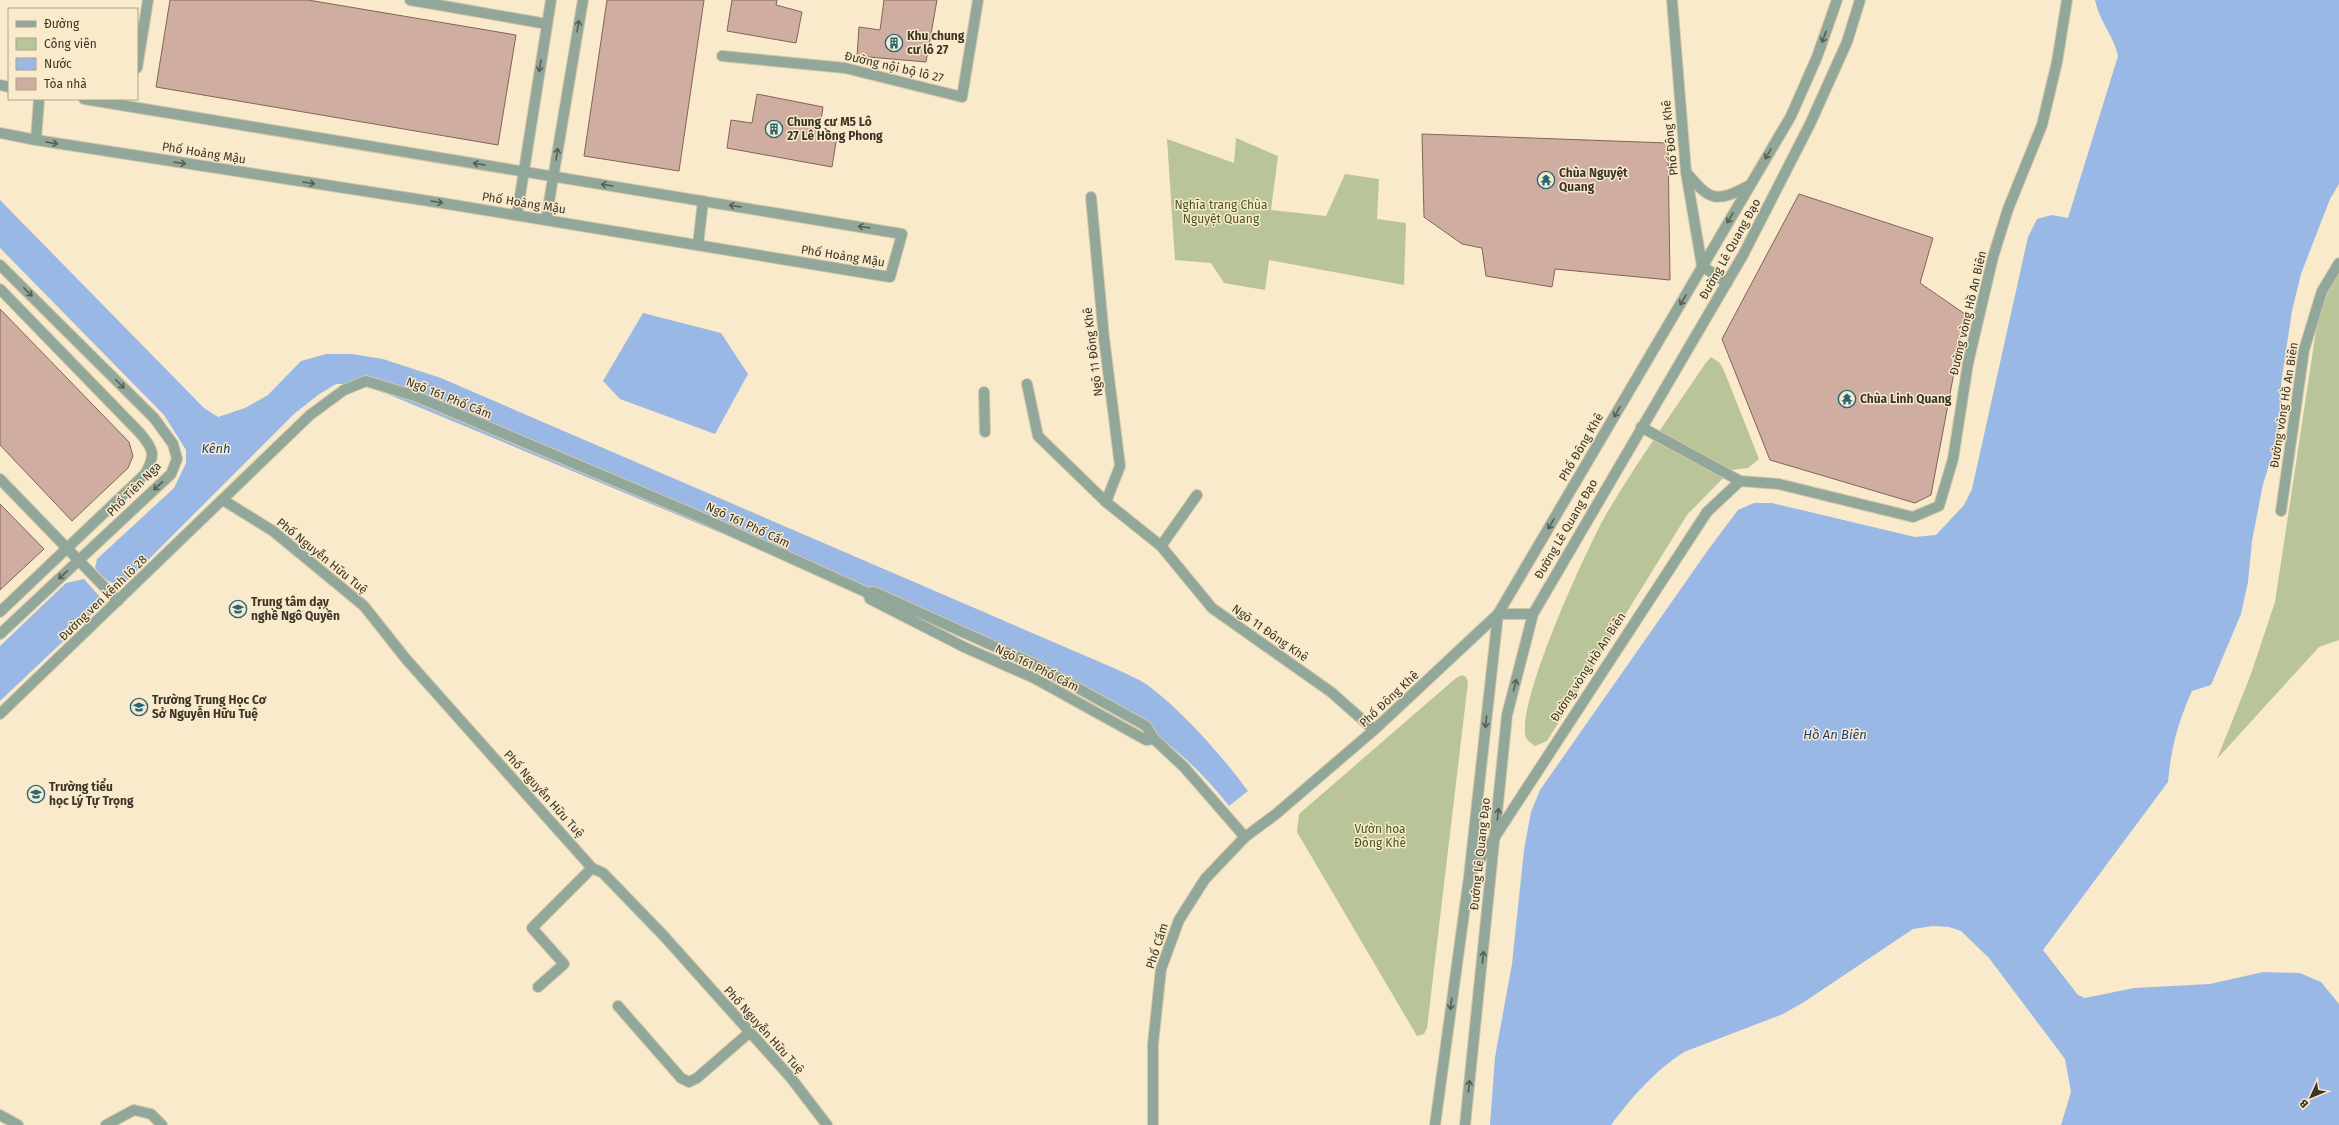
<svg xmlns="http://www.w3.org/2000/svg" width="2339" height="1125" font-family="'Fira Sans',sans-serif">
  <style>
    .green { fill: #bac499 }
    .water { fill: #9ab8e6 }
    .building { fill: #cfada0; stroke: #836459 }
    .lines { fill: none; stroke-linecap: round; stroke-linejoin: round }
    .minor-casing { stroke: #d3c6aa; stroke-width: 12 }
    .tertiary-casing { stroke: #d3c6aa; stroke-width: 12 }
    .minor { stroke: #91a799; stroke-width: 10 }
    .tertiary { stroke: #91a799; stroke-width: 10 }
    .oneway { stroke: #585d50 }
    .labels { text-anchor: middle; stroke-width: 3; stroke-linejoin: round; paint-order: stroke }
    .poi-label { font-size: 12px; font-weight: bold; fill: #3a3528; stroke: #f9eacb; text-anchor: start }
    .street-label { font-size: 12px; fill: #3a3528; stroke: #f9eacb }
    .park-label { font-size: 12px; fill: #4c561b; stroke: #f9eacb }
    .water-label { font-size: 13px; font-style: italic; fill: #1a3f76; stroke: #f9eacb }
  </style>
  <rect width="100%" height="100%" fill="#f9eacb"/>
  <g class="green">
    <polygon points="1236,138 1278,156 1271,210 1326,216 1345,174 1379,179 1377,219 1406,223 1404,285 1269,260 1265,290 1224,283 1211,263 1175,260 1167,139 1234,163"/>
    <polygon points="2339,264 2339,640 2319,647 2217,759 2251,674 2275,602 2322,291"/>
    <path d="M1711,357L1720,363L1725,373L1759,459L1748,468L1731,470L1687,515L1547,741L1535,746C1532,744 1528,741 1526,738C1515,704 1588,545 1608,511C1638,461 1672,413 1705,364Z"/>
    <polygon points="1462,675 1466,677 1468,682 1427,1028 1424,1034 1417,1036 1297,832 1299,814 1456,678"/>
  </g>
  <g class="water">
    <path d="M2095,0H2339V184L2330,199L2301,274L2292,311L2281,384L2282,425L2263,484L2252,541L2248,582L2241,614L2211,685L2192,691C2178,722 2171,748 2168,782L2043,950L2078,995L2085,998L2134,988L2210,984L2263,972L2300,973L2321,982L2339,1004V1125H2061L2071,1092L2065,1059L1989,958L1961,931L1949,927L1933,926L1913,929L1804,1002L1783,1014L1684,1052C1655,1070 1631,1098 1611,1125H1490L1495,1057L1512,964L1524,850L1531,812L1540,790L1708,550L1738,510L1754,503H1772L1915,537L1936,535L1964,505L1972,489L2028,237L2037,219L2052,215L2068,218L2118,56C2114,36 2099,21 2095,0Z"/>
    <path d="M0,200L204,408L218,417L245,408L268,395L301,361L326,354H352L383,359L441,378L1116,669C1126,674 1137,678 1146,684C1181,709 1223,757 1248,791L1229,806C1197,764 1157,733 1114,705L800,566L385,393L357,384H336L318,395L294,414L127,581C111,588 105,579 95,568L97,559L174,488L186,463V450L164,415L0,248Z"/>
    <polygon points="643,313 721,333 748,374 715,434 620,399 603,381"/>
    <polygon points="84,579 100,597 94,612 0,701 0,646 66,583"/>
  </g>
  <g class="building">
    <polygon points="170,0 308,0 516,35 498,145 156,87"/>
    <polygon points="607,0 704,0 679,171 584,156"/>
    <polygon points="732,0 777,0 776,5 802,12 796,43 727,31"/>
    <polygon points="884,0 937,0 926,62 857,56 859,27 880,30"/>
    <polygon points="757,94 823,107 819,133 837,136 832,167 727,148 731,120 752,123"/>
    <polygon points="1422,134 1668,143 1670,280 1555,269 1552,287 1486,276 1482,248 1462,244 1424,217"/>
    <polygon points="1799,194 1933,238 1920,283 1965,314 1931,495 1915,503 1770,460 1722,339"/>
    <polygon points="0,309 129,442 133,456 128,468 72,521 0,445"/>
    <polygon points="0,504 44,549 0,590"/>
  </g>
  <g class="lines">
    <defs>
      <g id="minor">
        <polyline points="410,0 547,24"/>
        <polyline points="1672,0 1686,172 1702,266"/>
        <polyline points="722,56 845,68 962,97 978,0"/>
        <polyline points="137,68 148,0"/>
        <polyline points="1091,197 1104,338 1120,466 1106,502"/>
        <polyline points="517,215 551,0"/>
        <polyline points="546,220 583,0"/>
        <polyline points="0,265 154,418 173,444 177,459 171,474 0,634"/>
        <path d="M0,289L139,432C154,449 156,455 145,474L0,612"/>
        <polyline points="1027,384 1038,436 1106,502 1161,546 1212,608 1331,692 1374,730"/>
        <polyline points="984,392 985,432"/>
        <polyline points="0,479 118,601"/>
        <polyline points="223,500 273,531 364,606 406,659 592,868 603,873 663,935 791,1078 827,1125"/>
        <polyline points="1161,546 1197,495"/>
        <polyline points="868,593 874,592 1038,666 1146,726 1154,739"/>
        <polyline points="0,714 310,415 344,390 366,381 415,396 698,516 868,593 870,599 964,647 1034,678 1146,740 1154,739 1184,767 1245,837"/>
        <polyline points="538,987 564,964 532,928 592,868"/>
        <polyline points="618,1006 681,1078 689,1082 697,1078 750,1032"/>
        <polyline points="0,1115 18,1125"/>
        <polyline points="106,1125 134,1110 151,1114 162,1125"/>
        <polyline points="1153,1125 1153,1044 1161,969 1179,920 1205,879 1245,837 1276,814 1374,730 1498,614"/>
      </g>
      <g id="tertiary">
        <polyline points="0,85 9,87"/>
        <polyline points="0,133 36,140 448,204 890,277 902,234 84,99"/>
        <polyline points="36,140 39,99"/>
        <path d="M1686,172C1711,202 1716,203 1750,185"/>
        <polyline points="698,245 703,201"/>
        <polyline points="1702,266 1727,283"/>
        <polyline points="1641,427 1740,481 1779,484 1913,517 1939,506 1953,459 1968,363 1993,257 2008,209 2042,125 2057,62 2067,0"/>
        <polyline points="2281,511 2304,350 2322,291 2339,263"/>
        <polyline points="1498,614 1533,614"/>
        <polyline points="1470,875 1707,512 1740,481"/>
        <polyline points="1435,1125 1469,877 1498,614 1791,116 1817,57 1837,0"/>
        <polyline points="1465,1125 1507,715 1533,614 1743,255 1810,124 1847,42 1860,0"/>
      </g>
    </defs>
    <use href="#minor" class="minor-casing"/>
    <use href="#tertiary" class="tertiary-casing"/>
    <use href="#minor" class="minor"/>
    <use href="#tertiary" class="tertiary"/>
  </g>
  <defs><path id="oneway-shaft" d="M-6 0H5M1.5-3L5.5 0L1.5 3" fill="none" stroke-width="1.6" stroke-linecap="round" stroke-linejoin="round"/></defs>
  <g class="oneway">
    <use href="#oneway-shaft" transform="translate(578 26) rotate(-81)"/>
    <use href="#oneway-shaft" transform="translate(1824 37) rotate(110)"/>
    <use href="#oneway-shaft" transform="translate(540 66) rotate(99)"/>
    <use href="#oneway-shaft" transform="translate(52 143) rotate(9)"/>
    <use href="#oneway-shaft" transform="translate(557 154) rotate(-81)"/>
    <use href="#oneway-shaft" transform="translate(1768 154) rotate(120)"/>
    <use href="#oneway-shaft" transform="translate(180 163) rotate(9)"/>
    <use href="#oneway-shaft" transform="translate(479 164) rotate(-171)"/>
    <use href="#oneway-shaft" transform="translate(309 183) rotate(9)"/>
    <use href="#oneway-shaft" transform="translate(607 185) rotate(-171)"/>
    <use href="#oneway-shaft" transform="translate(437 202) rotate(9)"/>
    <use href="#oneway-shaft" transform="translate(735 206) rotate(-171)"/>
    <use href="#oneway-shaft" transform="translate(1730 218) rotate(121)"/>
    <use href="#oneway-shaft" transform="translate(864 227) rotate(-171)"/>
    <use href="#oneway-shaft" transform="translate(28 292) rotate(45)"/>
    <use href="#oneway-shaft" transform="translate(1683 300) rotate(120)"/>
    <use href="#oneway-shaft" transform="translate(120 384) rotate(45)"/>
    <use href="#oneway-shaft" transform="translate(1617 412) rotate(120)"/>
    <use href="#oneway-shaft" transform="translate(158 486) rotate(137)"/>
    <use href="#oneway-shaft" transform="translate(1551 524) rotate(120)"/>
    <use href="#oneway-shaft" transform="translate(63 575) rotate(137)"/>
    <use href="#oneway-shaft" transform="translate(1515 685) rotate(-76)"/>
    <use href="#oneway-shaft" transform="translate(1486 722) rotate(96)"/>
    <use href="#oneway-shaft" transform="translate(1498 814) rotate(-84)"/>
    <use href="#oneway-shaft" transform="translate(1483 957) rotate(-84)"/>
    <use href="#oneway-shaft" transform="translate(1451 1004) rotate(98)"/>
    <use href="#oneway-shaft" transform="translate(1469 1086) rotate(-84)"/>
  </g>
  <defs>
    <symbol id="building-ring" viewBox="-11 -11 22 22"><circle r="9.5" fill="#f9eacb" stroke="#26677a" stroke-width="1.5"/><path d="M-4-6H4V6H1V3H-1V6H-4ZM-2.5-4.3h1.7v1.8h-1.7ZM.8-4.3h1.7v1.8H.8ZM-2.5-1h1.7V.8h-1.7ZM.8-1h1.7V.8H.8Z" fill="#26677a"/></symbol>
    <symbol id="temple-ring" viewBox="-11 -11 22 22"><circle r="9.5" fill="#f9eacb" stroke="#26677a" stroke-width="1.5"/><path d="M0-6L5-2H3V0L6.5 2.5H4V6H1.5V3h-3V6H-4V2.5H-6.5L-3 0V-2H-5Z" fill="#26677a"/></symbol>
    <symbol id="school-ring" viewBox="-11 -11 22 22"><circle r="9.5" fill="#f9eacb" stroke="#26677a" stroke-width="1.5"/><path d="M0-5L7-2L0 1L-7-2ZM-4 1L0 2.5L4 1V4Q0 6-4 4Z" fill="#26677a"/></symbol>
  </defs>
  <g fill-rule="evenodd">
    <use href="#building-ring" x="884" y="33" width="20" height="20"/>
    <use href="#building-ring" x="764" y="119" width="20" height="20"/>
    <use href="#temple-ring" x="1536" y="170" width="20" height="20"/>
    <use href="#temple-ring" x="1837" y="389" width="20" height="20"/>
    <use href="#school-ring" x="228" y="599" width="20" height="20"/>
    <use href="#school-ring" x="129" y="697" width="20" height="20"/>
    <use href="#school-ring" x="26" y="784" width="20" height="20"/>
  </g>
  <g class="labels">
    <g class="poi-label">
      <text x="907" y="40">Khu chung<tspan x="907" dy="14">cư lô 27</tspan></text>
      <text x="787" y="126">Chung cư M5 Lô<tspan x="787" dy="14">27 Lê Hồng Phong</tspan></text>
      <text x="1559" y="177">Chùa Nguyệt<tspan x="1559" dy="14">Quang</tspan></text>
      <text x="1860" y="403">Chùa Linh Quang</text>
      <text x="251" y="606">Trung tâm dạy<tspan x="251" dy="14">nghề Ngô Quyền</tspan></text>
      <text x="152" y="704">Trường Trung Học Cơ<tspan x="152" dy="14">Sở Nguyễn Hữu Tuệ</tspan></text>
      <text x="49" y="791">Trường tiểu<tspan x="49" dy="14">học Lý Tự Trọng</tspan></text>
    </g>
    <g class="street-label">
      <text transform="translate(894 67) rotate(13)" y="4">Đường nội bộ lô 27</text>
      <text transform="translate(1670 138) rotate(-96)" y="4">Phố Đông Khê</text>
      <text transform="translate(204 153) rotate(9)" y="4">Phố Hoàng Mậu</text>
      <text transform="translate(524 203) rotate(9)" y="4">Phố Hoàng Mậu</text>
      <text transform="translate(1730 249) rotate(-61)" y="4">Đường Lê Quang Đạo</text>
      <text transform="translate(843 256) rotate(9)" y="4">Phố Hoàng Mậu</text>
      <text transform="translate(1968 313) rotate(-77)" y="4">Đường vòng Hồ An Biên</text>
      <text transform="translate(1093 352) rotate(-97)" y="4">Ngõ 11 Đông Khê</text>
      <text transform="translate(449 398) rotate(22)" y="4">Ngõ 161 Phố Cấm</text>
      <text transform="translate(2284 405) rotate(-81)" y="4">Đường vòng Hồ An Biên</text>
      <text transform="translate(1581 447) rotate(-60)" y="4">Phố Đông Khê</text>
      <text transform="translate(134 489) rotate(-45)" y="4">Phố Tiên Nga</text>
      <text transform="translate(748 525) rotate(25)" y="4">Ngõ 161 Phố Cấm</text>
      <text transform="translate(1566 529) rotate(-60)" y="4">Đường Lê Quang Đạo</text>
      <text transform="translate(322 556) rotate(39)" y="4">Phố Nguyễn Hữu Tuệ</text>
      <text transform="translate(103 598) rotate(-44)" y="4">Đường ven kênh lô 28</text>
      <text transform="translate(1270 633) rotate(35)" y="4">Ngõ 11 Đông Khê</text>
      <text transform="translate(1588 667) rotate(-57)" y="4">Đường vòng Hồ An Biên</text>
      <text transform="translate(1037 668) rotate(26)" y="4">Ngõ 161 Phố Cấm</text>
      <text transform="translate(1389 699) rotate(-43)" y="4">Phố Đông Khê</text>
      <text transform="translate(544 794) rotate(48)" y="4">Phố Nguyễn Hữu Tuệ</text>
      <text transform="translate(1480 854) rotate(-84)" y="4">Đường Lê Quang Đạo</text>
      <text transform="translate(1157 946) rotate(-72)" y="4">Phố Cấm</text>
      <text transform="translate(764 1030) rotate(48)" y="4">Phố Nguyễn Hữu Tuệ</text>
    </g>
    <g class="park-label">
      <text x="1221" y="209">Nghĩa trang Chùa<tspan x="1221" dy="14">Nguyệt Quang</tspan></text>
      <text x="1380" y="833">Vườn hoa<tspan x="1380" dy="14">Đông Khê</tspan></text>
    </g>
    <g class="water-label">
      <text x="216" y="453">Kênh</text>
      <text x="1835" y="739">Hồ An Biên</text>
    </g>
  </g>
  <rect x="8" y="8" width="130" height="92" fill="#f9eacb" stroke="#ada28a"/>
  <rect x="16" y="21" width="20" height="6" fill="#91a799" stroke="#ada28a"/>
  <text x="44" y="28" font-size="12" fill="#3a3528">Đường</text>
  <rect x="16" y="38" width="20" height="12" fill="#bac499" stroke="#ada28a"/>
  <text x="44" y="48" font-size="12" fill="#3a3528">Công viên</text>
  <rect x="16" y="58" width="20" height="12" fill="#9ab8e6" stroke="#ada28a"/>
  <text x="44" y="68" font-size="12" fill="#3a3528">Nước</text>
  <rect x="16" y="78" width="20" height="12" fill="#cfada0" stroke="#ada28a"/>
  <text x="44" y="88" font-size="12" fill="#3a3528">Tòa nhà</text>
  <g transform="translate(2311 1097) rotate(226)" stroke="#f9eacb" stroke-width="3" paint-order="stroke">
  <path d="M0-3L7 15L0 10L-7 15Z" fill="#3a3528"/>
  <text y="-6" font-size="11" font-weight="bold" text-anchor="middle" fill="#3a3528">B</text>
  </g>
</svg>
